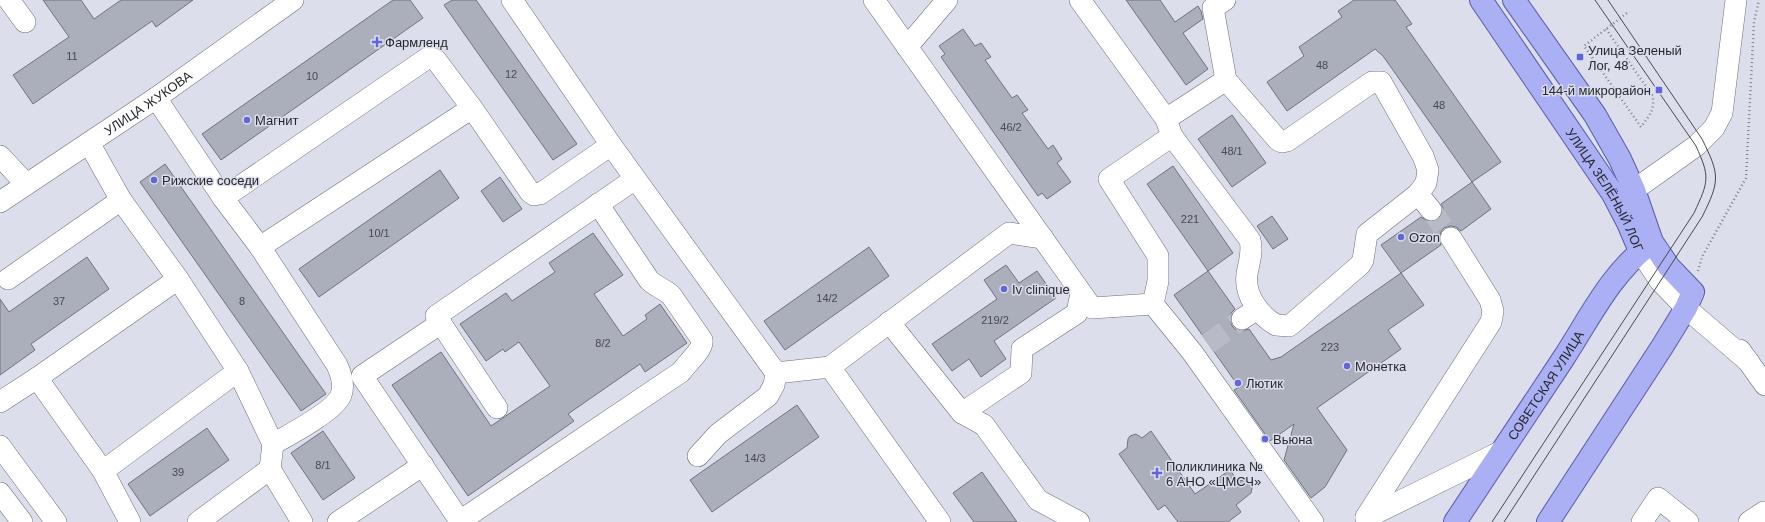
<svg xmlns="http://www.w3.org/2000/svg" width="1765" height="522" font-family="Helvetica,sans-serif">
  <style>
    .building { fill: #abaebb; stroke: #70737f }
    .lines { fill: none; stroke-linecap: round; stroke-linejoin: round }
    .minor-tunnel { stroke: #b8bac6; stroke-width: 21; stroke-dasharray: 21 10; stroke-linecap: butt }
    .minor-casing { stroke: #6d6f7c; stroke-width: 22 }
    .major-casing { stroke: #585da8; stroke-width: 24 }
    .path { stroke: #82838d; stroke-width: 2.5; stroke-dasharray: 1 3; stroke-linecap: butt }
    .minor { stroke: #fff; stroke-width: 21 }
    .major { stroke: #abaff3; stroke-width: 22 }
    .tram { stroke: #48494f; stroke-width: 1 }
    .poi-dot { fill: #6165de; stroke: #dcdeec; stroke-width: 1.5 }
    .labels { text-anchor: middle; stroke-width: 3; stroke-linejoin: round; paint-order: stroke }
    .number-label { font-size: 11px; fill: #484a50 }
    .poi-label { font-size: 13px; fill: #27282d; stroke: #dcdeec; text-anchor: start }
    .street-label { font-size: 13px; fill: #27282d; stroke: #dcdeec }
  </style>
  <rect width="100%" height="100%" fill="#dcdeec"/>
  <g class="building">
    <polygon points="43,0 81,0 94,19 121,0 193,0 156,27 152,21 33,104 13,75 69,37"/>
    <polygon points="393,0 410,0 423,18 221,160 202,134"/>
    <polygon points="452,0 476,0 577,144 553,160 444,5"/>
    <polygon points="1126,0 1160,0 1175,22 1198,6 1201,11 1203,19 1183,33 1208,69 1186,85"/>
    <polygon points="1354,0 1395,0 1412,24 1406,27 1501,162 1472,182 1383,56 1375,49 1287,111 1267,82 1304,56 1299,47 1342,17 1338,11"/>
    <polygon points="963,29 975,46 981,43 991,57 985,60 1012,98 1017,95 1028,110 1022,113 1048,149 1053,145 1062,159 1057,163 1071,182 1047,199 1042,193 1038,196 941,57 945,54 939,46"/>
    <polygon points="1232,115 1266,163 1232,187 1198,139"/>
    <polygon points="165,164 326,394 301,411 140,182"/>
    <polygon points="1173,166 1233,253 1208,271 1147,184"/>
    <polygon points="440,170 459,198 319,297 299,269"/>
    <polygon points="500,177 522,209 503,222 481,191"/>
    <polygon points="1472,182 1491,209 1461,231 1456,227 1451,226 1444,228 1441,232 1439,238 1441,245 1401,273 1381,245 1421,217 1427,221 1433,222 1438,220 1442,214 1443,208 1441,204"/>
    <polygon points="1272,216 1288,239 1273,249 1257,226"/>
    <polygon points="593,233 623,275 594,294 623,336 647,319 645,315 660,304 687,343 645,372 640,364 568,414 574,421 468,496 392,385 441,352 491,426 550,386 519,342 505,352 503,349 486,361 460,324 506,293 512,301 555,272 549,263"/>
    <polygon points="869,247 889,276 785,350 764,321"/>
    <polygon points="87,257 109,289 31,344 35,350 0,375 0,299 9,312"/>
    <polygon points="1006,265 1019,283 1037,271 1056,298 994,341 1006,359 981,377 969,359 952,371 932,344 997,299 984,280"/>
    <polygon points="1208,271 1235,309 1231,313 1230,319 1232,326 1236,330 1242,331 1249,329 1271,360 1281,357 1401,273 1424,305 1388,330 1401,349 1317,408 1347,450 1325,487 1311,498 1284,460 1294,424 1270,441 1234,390 1239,387 1174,295"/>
    <polygon points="797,405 819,437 712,512 690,480"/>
    <polygon points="207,428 229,460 150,516 128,484"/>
    <polygon points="323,431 355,478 323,500 291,453"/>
    <polygon points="1151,431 1195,494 1230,470 1237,480 1247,481 1251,484 1252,488 1251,493 1236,505 1241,512 1228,522 1178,522 1165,505 1158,510 1119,454 1127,448 1128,439 1130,436 1136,434 1142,438"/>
    <polygon points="982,472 1017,522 974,522 953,493"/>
  </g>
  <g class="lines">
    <g class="minor-tunnel">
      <polyline points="1431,210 1451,238"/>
      <polyline points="1208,344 1242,319"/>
    </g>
    <defs>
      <g id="minor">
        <polyline points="9,0 25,22"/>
        <polyline points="874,0 1092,308 1153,304 1192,352 1313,522"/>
        <polyline points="1080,0 1166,119 1226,80"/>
        <polyline points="1225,0 1213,8 1226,80 1278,140 1282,142 1287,141 1372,82 1381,82 1423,156 1428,170 1426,183 1418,194 1431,210"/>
        <polyline points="907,47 947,0"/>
        <polyline points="472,108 530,192 534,195 540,194 611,145 512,0"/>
        <path d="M1172,136L1250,240C1253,252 1249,262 1247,274C1244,295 1259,315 1276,325L1289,326L1294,322L1360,265L1363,260L1367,234L1418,194"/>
        <path d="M89,143L121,200L178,279L238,371L273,444C289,435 335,411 341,395C345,385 341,374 337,365L260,247L223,198L156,98"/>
        <polyline points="611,145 776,373 830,367 940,522"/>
        <polyline points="0,156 26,184"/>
        <polyline points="1634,190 1696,146 1714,128 1722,113 1736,0"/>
        <polyline points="223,198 429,57 436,60 472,108 260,247"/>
        <path id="s1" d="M0,202L156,98L293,0"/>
        <polyline points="1640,251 1660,281 1686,308 1749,362"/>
        <polyline points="8,279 121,200"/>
        <polyline points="1153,304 1158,281 1158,256 1109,179 1172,136 1166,119"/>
        <polyline points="1242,319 1257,309"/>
        <polyline points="889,322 962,413 984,425 1038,500 1079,522"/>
        <path d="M441,323L362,376L460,521L681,372C687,363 704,349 702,340L671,295C664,289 656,287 649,280L598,204"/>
        <polyline points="1740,350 1765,385"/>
        <polyline points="830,367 1009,233 1043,238"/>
        <polyline points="37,378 103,471 130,522"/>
        <polyline points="0,402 37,378 178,279"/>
        <polyline points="497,408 436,316 635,179"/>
        <polyline points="962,413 1021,373 1022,349 1077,313 1081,293"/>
        <polyline points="0,446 56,522"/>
        <polyline points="698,456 718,434 768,396 774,385 776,373"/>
        <polyline points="270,469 302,522"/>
        <polyline points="103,471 238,371"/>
        <polyline points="0,493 22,522"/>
        <polyline points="1366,517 1491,322 1493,311 1490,300 1451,238"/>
        <polyline points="1366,518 1502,451"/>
        <polyline points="198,522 270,469 273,444"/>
        <polyline points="338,522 423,465"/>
        <polyline points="1642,522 1658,498 1688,522"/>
        <polyline points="1749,522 1764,512"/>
      </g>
      <g id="major">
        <path id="s2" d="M1481,0L1613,194L1628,223L1640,251"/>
        <polyline points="1514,0 1595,115 1620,159 1634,190 1652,242 1669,267 1693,292 1686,308 1662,347 1548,522"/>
        <path id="s3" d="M1455,522C1491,468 1527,414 1563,359C1591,316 1610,274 1652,242"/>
      </g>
    </defs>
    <use href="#minor" class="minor-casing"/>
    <use href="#major" class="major-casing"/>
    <g class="path">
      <path d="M1606,29L1652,95C1656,109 1649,116 1641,127L1584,46L1627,13"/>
      <polyline points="1698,271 1702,257 1746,178 1754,22 1759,0"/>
    </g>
    <use href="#minor" class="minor"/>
    <use href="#major" class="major"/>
    <g class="tram">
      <path d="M1492,522L1694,213C1709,181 1710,177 1696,146L1595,0"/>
      <path d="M1504,522L1702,217C1720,181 1720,175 1702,139L1608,0"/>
    </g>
  </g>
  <g class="poi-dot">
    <path d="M375 36h4v4h4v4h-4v4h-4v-4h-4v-4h4z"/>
    <rect x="1576" y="53" width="8" height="8" rx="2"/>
    <rect x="1655" y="86" width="8" height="8" rx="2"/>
    <circle cx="247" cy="120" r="4"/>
    <circle cx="154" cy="180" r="4"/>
    <circle cx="1401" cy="237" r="4"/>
    <circle cx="1004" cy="289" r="4"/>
    <circle cx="1347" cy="366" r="4"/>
    <circle cx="1238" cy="383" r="4"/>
    <circle cx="1265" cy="439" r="4"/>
    <path d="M1155 467h4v4h4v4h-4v4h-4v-4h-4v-4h4z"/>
  </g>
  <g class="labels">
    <g class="number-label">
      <text x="72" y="60">11</text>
      <text x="1322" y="69">48</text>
      <text x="511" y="78">12</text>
      <text x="312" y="80">10</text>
      <text x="1439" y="109">48</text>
      <text x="1011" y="131">46/2</text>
      <text x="1232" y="155">48/1</text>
      <text x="1190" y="223">221</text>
      <text x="379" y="237">10/1</text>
      <text x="827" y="302">14/2</text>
      <text x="59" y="305">37</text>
      <text x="242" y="305">8</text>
      <text x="995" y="324">219/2</text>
      <text x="603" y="347">8/2</text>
      <text x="1330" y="351">223</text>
      <text x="755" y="462">14/3</text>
      <text x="323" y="469">8/1</text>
      <text x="178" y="476">39</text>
    </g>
    <g class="poi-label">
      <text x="385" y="47">Фармленд</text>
      <text x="1588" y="55">Улица Зеленый<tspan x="1588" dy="15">Лог, 48</tspan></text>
      <text x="1651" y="95" text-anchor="end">144-й микрорайон</text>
      <text x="255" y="125">Магнит</text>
      <text x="162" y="185">Рижские соседи</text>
      <text x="1409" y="242">Ozon</text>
      <text x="1012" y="294">Iv clinique</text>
      <text x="1355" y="371">Монетка</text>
      <text x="1246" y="388">Лютик</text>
      <text x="1273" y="444">Вьюна</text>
      <text x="1166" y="471">Поликлиника №<tspan x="1166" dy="15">6 АНО «ЦМСЧ»</tspan></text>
    </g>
    <g class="street-label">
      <text dy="5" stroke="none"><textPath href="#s1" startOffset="178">УЛИЦА ЖУКОВА</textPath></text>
      <text dy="5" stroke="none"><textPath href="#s2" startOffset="227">УЛИЦА ЗЕЛЁНЫЙ ЛОГ</textPath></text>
      <text dy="5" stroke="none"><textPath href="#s3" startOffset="164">СОВЕТСКАЯ УЛИЦА</textPath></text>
    </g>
  </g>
</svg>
